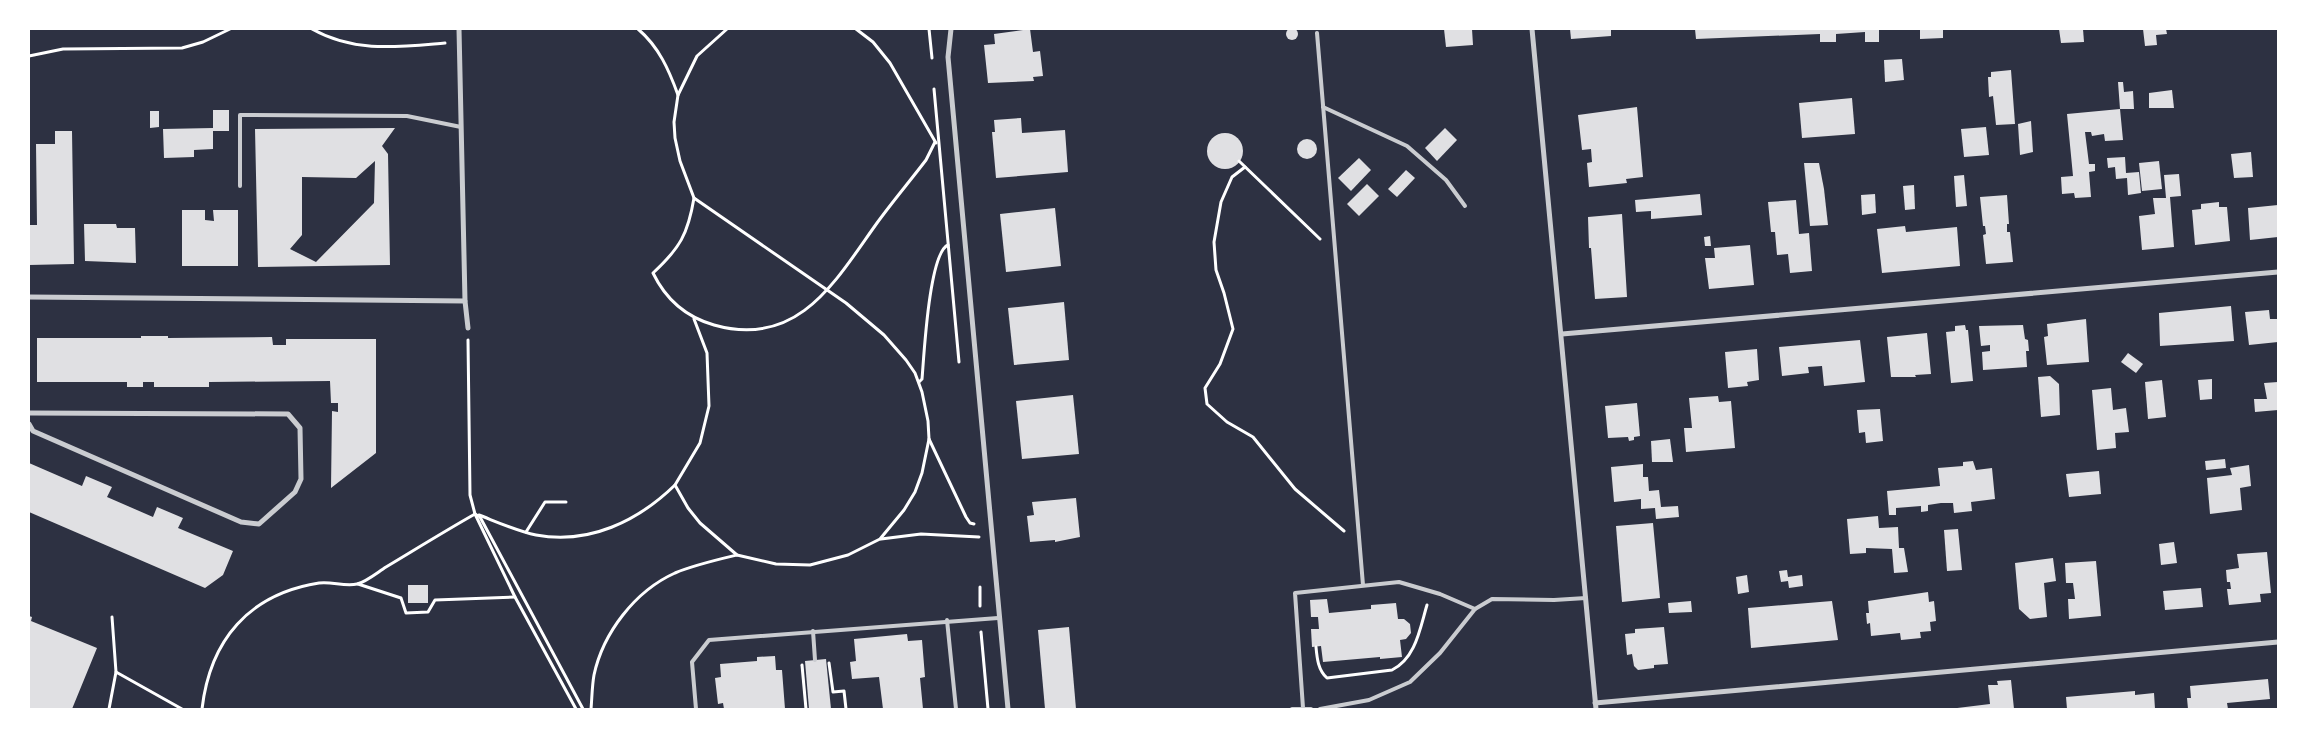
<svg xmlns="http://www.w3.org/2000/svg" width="2307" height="738" font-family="'Roboto Condensed',sans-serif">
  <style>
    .building { fill: #e0e0e3; fill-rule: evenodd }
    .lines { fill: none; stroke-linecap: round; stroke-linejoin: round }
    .path { stroke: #fff; stroke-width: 3 }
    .service { stroke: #caccd0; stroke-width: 4 }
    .minor { stroke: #caccd0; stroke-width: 5 }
  </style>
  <rect width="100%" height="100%" fill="#2d3142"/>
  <g class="building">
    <circle cx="1292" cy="34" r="6"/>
    <polygon points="1030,29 1033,52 1040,51 1043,76 1033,77 1034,81 988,83 984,45 995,44 994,34"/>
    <polygon points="1444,29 1472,29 1473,45 1446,47"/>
    <polygon points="1570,29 1611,29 1611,36 1571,39"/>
    <polygon points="1695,29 1879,29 1879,42 1865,42 1865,32 1836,34 1836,42 1820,42 1820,34 1696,39"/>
    <polygon points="1920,29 1943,29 1943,38 1920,39"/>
    <polygon points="2059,29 2083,29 2084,42 2061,43"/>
    <polygon points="2143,29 2166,29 2167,34 2156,35 2157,45 2145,46"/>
    <polygon points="1902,59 1904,80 1885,82 1884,60"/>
    <polygon points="2011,70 2015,124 1996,125 1993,96 1989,97 1988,77 1991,77 1991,72"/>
    <polygon points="2118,82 2123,82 2124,92 2133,91 2134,109 2120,109 2123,140 2105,141 2104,134 2092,136 2091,132 2085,132 2089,164 2095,164 2095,171 2089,172 2091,197 2075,198 2074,193 2062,194 2061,177 2073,176 2067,114 2120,109"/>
    <polygon points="2172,90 2174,108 2149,108 2149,93"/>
    <polygon points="1852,98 1855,134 1802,138 1799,103"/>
    <polygon points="1637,107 1643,177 1626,179 1627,183 1589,187 1587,163 1592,162 1591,149 1582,150 1578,115"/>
    <polygon points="213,110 229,110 229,131 213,131 213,149 194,150 194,157 164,158 163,129 213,128"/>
    <polygon points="150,111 159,111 159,127 150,128"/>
    <polygon points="1021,118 1022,133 1065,130 1068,172 996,178 992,132 995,132 994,120"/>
    <polygon points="2031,121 2033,152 2020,155 2018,124"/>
    <polygon points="1986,127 1989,155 1964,157 1961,129"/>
    <path d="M395,128L382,146L388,154L390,265L258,267L255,129ZM375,161L374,203L316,262L290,249L302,235V177L356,178Z"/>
    <polygon points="1445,128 1457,140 1437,161 1425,148"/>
    <polygon points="55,131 72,131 74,264 29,265 29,225 37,225 36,144 55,144"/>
    <circle cx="1225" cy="151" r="18"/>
    <circle cx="1307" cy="149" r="10"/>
    <polygon points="2251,152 2253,177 2234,178 2231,154"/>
    <polygon points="2125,157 2126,173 2139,172 2141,193 2128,195 2127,178 2116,179 2115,167 2108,168 2107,158"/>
    <polygon points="1359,158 1371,170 1351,191 1338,178"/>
    <polygon points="2159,161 2162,189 2142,191 2139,163"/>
    <polygon points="1804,163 1819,163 1824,189 1828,225 1810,226"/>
    <polygon points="1406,170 1415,178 1397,197 1388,189"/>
    <polygon points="2179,174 2181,196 2170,197 2174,247 2142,250 2139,216 2155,214 2153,198 2166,198 2164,175"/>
    <polygon points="1964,175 1967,206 1956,207 1954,176"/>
    <polygon points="1367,184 1379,196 1359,216 1347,204"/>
    <polygon points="1914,185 1915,209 1905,210 1903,186"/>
    <polygon points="1700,194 1702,215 1651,219 1651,211 1636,212 1635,200"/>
    <polygon points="1875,194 1876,213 1862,215 1861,195"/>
    <polygon points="2007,195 2009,224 2007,224 2007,232 2010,232 2013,262 1986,264 1983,235 1986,234 1985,226 1983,226 1980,197"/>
    <polygon points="1796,200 1799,234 1809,233 1812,271 1790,273 1788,254 1777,255 1775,232 1771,232 1768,202"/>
    <polygon points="2219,202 2219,207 2227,207 2230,241 2195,245 2192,210 2201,209 2201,204"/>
    <polygon points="2278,205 2278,237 2250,240 2248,208"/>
    <polygon points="1055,208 1061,266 1006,272 1000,214"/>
    <polygon points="182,210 205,210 205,220 214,221 213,210 238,210 238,266 182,266"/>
    <polygon points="1622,214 1627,297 1595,299 1591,248 1589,248 1588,217"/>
    <polygon points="84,224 116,224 117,228 135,228 136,263 85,261"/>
    <polygon points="1905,226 1906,232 1957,227 1960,266 1882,273 1877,229"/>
    <polygon points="1710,236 1711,246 1705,246 1704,237"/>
    <polygon points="1750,245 1754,285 1709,289 1705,258 1715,258 1714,248"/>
    <polygon points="1064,302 1069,360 1014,365 1008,308"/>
    <polygon points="2231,306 2234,341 2160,346 2159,313"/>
    <polygon points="2269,310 2270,319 2278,319 2278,342 2249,345 2245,312"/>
    <polygon points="2086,319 2089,362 2047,365 2044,337 2048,336 2047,324"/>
    <polygon points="1965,325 1966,330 1968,330 1973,381 1951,383 1946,332 1955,331 1955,326"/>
    <polygon points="2023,325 2025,339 2028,340 2029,351 2026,351 2027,367 1983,370 1982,352 1990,351 1990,345 1981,346 1979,326"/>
    <polygon points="1927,333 1931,374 1915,375 1916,377 1891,377 1887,337"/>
    <polygon points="141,336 168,336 168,338 272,337 273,345 286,345 286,339 376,339 376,453 331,488 332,411 338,412 338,403 331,403 330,381 209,382 209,387 154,387 154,382 143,382 143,387 127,387 127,382 37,382 37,338 141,338"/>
    <polygon points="1860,340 1865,382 1824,386 1822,366 1808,367 1809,373 1782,376 1779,347"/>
    <polygon points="1757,349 1759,380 1747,382 1748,386 1728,388 1725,352"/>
    <polygon points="2128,353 2143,364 2136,373 2121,362"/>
    <polygon points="2050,376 2059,384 2060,415 2041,417 2038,377"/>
    <polygon points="2212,379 2212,399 2200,400 2198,380"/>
    <polygon points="2162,380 2166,417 2148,419 2145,382"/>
    <polygon points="2278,382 2278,410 2255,412 2254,399 2267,399 2264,383"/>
    <polygon points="2111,388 2113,410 2126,408 2129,432 2115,433 2116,448 2097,450 2092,390"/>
    <polygon points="1073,395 1079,454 1022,459 1016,401"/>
    <polygon points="1718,396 1719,402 1731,401 1735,448 1686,452 1684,428 1692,428 1689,398"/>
    <polygon points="1637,403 1640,436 1634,437 1634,440 1629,441 1628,437 1608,438 1605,406"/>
    <polygon points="1880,409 1883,441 1866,443 1865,432 1859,433 1857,410"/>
    <polygon points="1670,439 1673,462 1652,462 1651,441"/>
    <polygon points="2225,459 2226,468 2206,470 2205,461"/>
    <polygon points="1973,461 1976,470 1992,468 1995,499 1971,502 1972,511 1954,513 1953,503 1941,503 1928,505 1928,511 1921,512 1921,506 1896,508 1896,515 1889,515 1887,491 1940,486 1938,468 1963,466 1963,462"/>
    <polygon points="29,463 82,486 86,476 112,487 107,497 153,517 157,507 183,518 178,528 233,551 223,575 205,588 29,512"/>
    <polygon points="1643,464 1643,477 1648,477 1649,491 1659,490 1661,507 1678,506 1679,517 1656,519 1655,508 1641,509 1641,499 1614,502 1611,467"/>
    <polygon points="2249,465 2251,486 2240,488 2242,510 2210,514 2207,478 2232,475 2230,468"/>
    <polygon points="2099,471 2101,494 2069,497 2066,474"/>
    <polygon points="1076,498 1080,537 1055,542 1055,540 1030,542 1027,516 1034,515 1032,502"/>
    <polygon points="1878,516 1879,528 1898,527 1899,548 1904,548 1908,572 1894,573 1892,549 1866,548 1866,553 1850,554 1847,519"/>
    <polygon points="1653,523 1660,598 1622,602 1616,526"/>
    <polygon points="1958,529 1962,570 1947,571 1944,530"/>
    <polygon points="2174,542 2177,563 2161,565 2159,544"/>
    <polygon points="2267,552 2271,593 2260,594 2261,602 2229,605 2227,589 2231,589 2230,582 2227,582 2226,570 2239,568 2237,554"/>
    <polygon points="2053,558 2056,581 2044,583 2047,617 2030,619 2019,609 2015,563"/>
    <polygon points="2096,561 2101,616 2069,619 2068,599 2075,599 2073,583 2066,583 2065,563"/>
    <polygon points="1787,570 1788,577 1802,575 1803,586 1789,588 1788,581 1781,582 1779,571"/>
    <polygon points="1747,575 1749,592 1738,594 1736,577"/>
    <rect x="408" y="585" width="20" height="18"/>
    <polygon points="2201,588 2203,607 2165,610 2163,591"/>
    <polygon points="1928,592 1929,602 1934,601 1936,621 1930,622 1931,631 1920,632 1921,638 1901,640 1900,633 1871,636 1870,623 1867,624 1866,613 1869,613 1868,601"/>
    <polygon points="1327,599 1329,613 1371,609 1371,605 1396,603 1398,619 1404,619 1410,624 1411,633 1406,639 1400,640 1402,657 1380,659 1380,657 1323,662 1321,646 1312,647 1311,629 1319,629 1318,617 1311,617 1310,600"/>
    <polygon points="1691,601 1692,612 1669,613 1668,603"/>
    <polygon points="1832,601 1838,640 1751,648 1748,608"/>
    <polygon points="29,616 32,617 31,621 97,648 72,709 29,709"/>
    <polygon points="1069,627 1076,709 1045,709 1038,630"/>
    <polygon points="1664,627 1668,664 1654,665 1654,668 1638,670 1634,666 1632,654 1627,655 1625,634 1635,633 1635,629"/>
    <polygon points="907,634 908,641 922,640 925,677 920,678 923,709 883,709 879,677 852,679 850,662 856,661 854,639"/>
    <polygon points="775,656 776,670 782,670 785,709 724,709 723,703 718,704 715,678 721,677 720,664 757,661 757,657"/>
    <polygon points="826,659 831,709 809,709 805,661"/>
    <polygon points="2268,679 2270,699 2227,703 2228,709 2188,709 2187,698 2191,698 2190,686"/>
    <polygon points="2011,680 2014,709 1949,709 1990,704 1988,685 1998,685 1997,681"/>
    <polygon points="2135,691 2135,695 2154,693 2155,709 2067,709 2066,697"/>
  </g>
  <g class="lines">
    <g class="path">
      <path d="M312,29C355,53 397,47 445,43"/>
      <path d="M638,29C659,47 669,70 678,95"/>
      <polyline points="727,29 697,56 678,95 674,122 675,138 680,161 694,198 846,303 884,335 906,360 915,373 922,392 928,421 929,439 966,517 970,523 974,524"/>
      <polyline points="856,29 873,42 890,63 936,143"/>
      <polyline points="929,29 932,58"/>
      <polyline points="29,56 63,49 182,48 203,42 230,29"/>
      <polyline points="934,89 959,362"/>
      <polyline points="1239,161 1320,239"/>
      <polyline points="1245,167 1232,177 1221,202 1214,242 1216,270 1224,293 1233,329 1220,364 1205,388 1207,404 1227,422 1253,437 1295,489 1344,531"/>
      <path d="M694,198C688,234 680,248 653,273C666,300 686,317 714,325C799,349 836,280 877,223C893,201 910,181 926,160L935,142"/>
      <polyline points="694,319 707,353 709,406 700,443 675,485 688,508 700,523 737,555 776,564 810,565 848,555 880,539 904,510 915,492 922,473 929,439"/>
      <polyline points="468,340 470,495 475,514 515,597 576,709"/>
      <path d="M919,382L922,379C924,356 929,253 948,245"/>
      <polyline points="475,514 480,517 583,709"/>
      <path d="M479,515C497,522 517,531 536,535C589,545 638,521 675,485"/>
      <polyline points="526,532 545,502 566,502"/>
      <polyline points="881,539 921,534 979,537"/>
      <polyline points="358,584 401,598 406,613 428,612 435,600 515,597"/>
      <polyline points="980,606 980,587"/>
      <polyline points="112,617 116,672"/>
      <polyline points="981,632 988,709"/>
      <path d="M1316,647C1317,658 1318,670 1327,678L1392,670C1416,658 1420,628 1427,605"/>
      <polyline points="829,663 833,692 844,691 846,709"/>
      <polyline points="802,665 806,709"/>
      <polyline points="109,709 116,672 182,709"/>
      <path d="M202,709C210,640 249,594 319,583C331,581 345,587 357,584C366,582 378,572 386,567C416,549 445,531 475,514"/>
      <path d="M591,709C592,698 592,686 594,675C603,633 635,591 675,573C694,565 716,560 737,555"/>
    </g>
    <g class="service">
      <polyline points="1317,33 1363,585"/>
      <polyline points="1323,107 1407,146 1446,180 1465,206"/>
      <polyline points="240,186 240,115 407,116 461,127"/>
      <polyline points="947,620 956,709"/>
      <polyline points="813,631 815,660"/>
      <polyline points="1303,708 1295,593 1399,582 1440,594 1475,609"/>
      <polyline points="696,709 692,662 709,640 998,618"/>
      <polyline points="1292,709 1311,709"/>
      <polyline points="1320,709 1369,700 1410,682 1440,653 1475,609 1492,599 1554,600 1586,598"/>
    </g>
    <g class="minor">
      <polyline points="459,29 465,301 468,328"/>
      <polyline points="951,29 948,57 1008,709"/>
      <polyline points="1532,29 1596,709"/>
      <polyline points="29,297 465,301"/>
      <polyline points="1562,334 2278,272"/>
      <polyline points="29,413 288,414 300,428 301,479 295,492 259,524 241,522 33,431 29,424"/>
      <polyline points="1595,703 2278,642"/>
    </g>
  </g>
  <rect width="2307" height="738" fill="none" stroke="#ffffff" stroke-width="60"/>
</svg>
